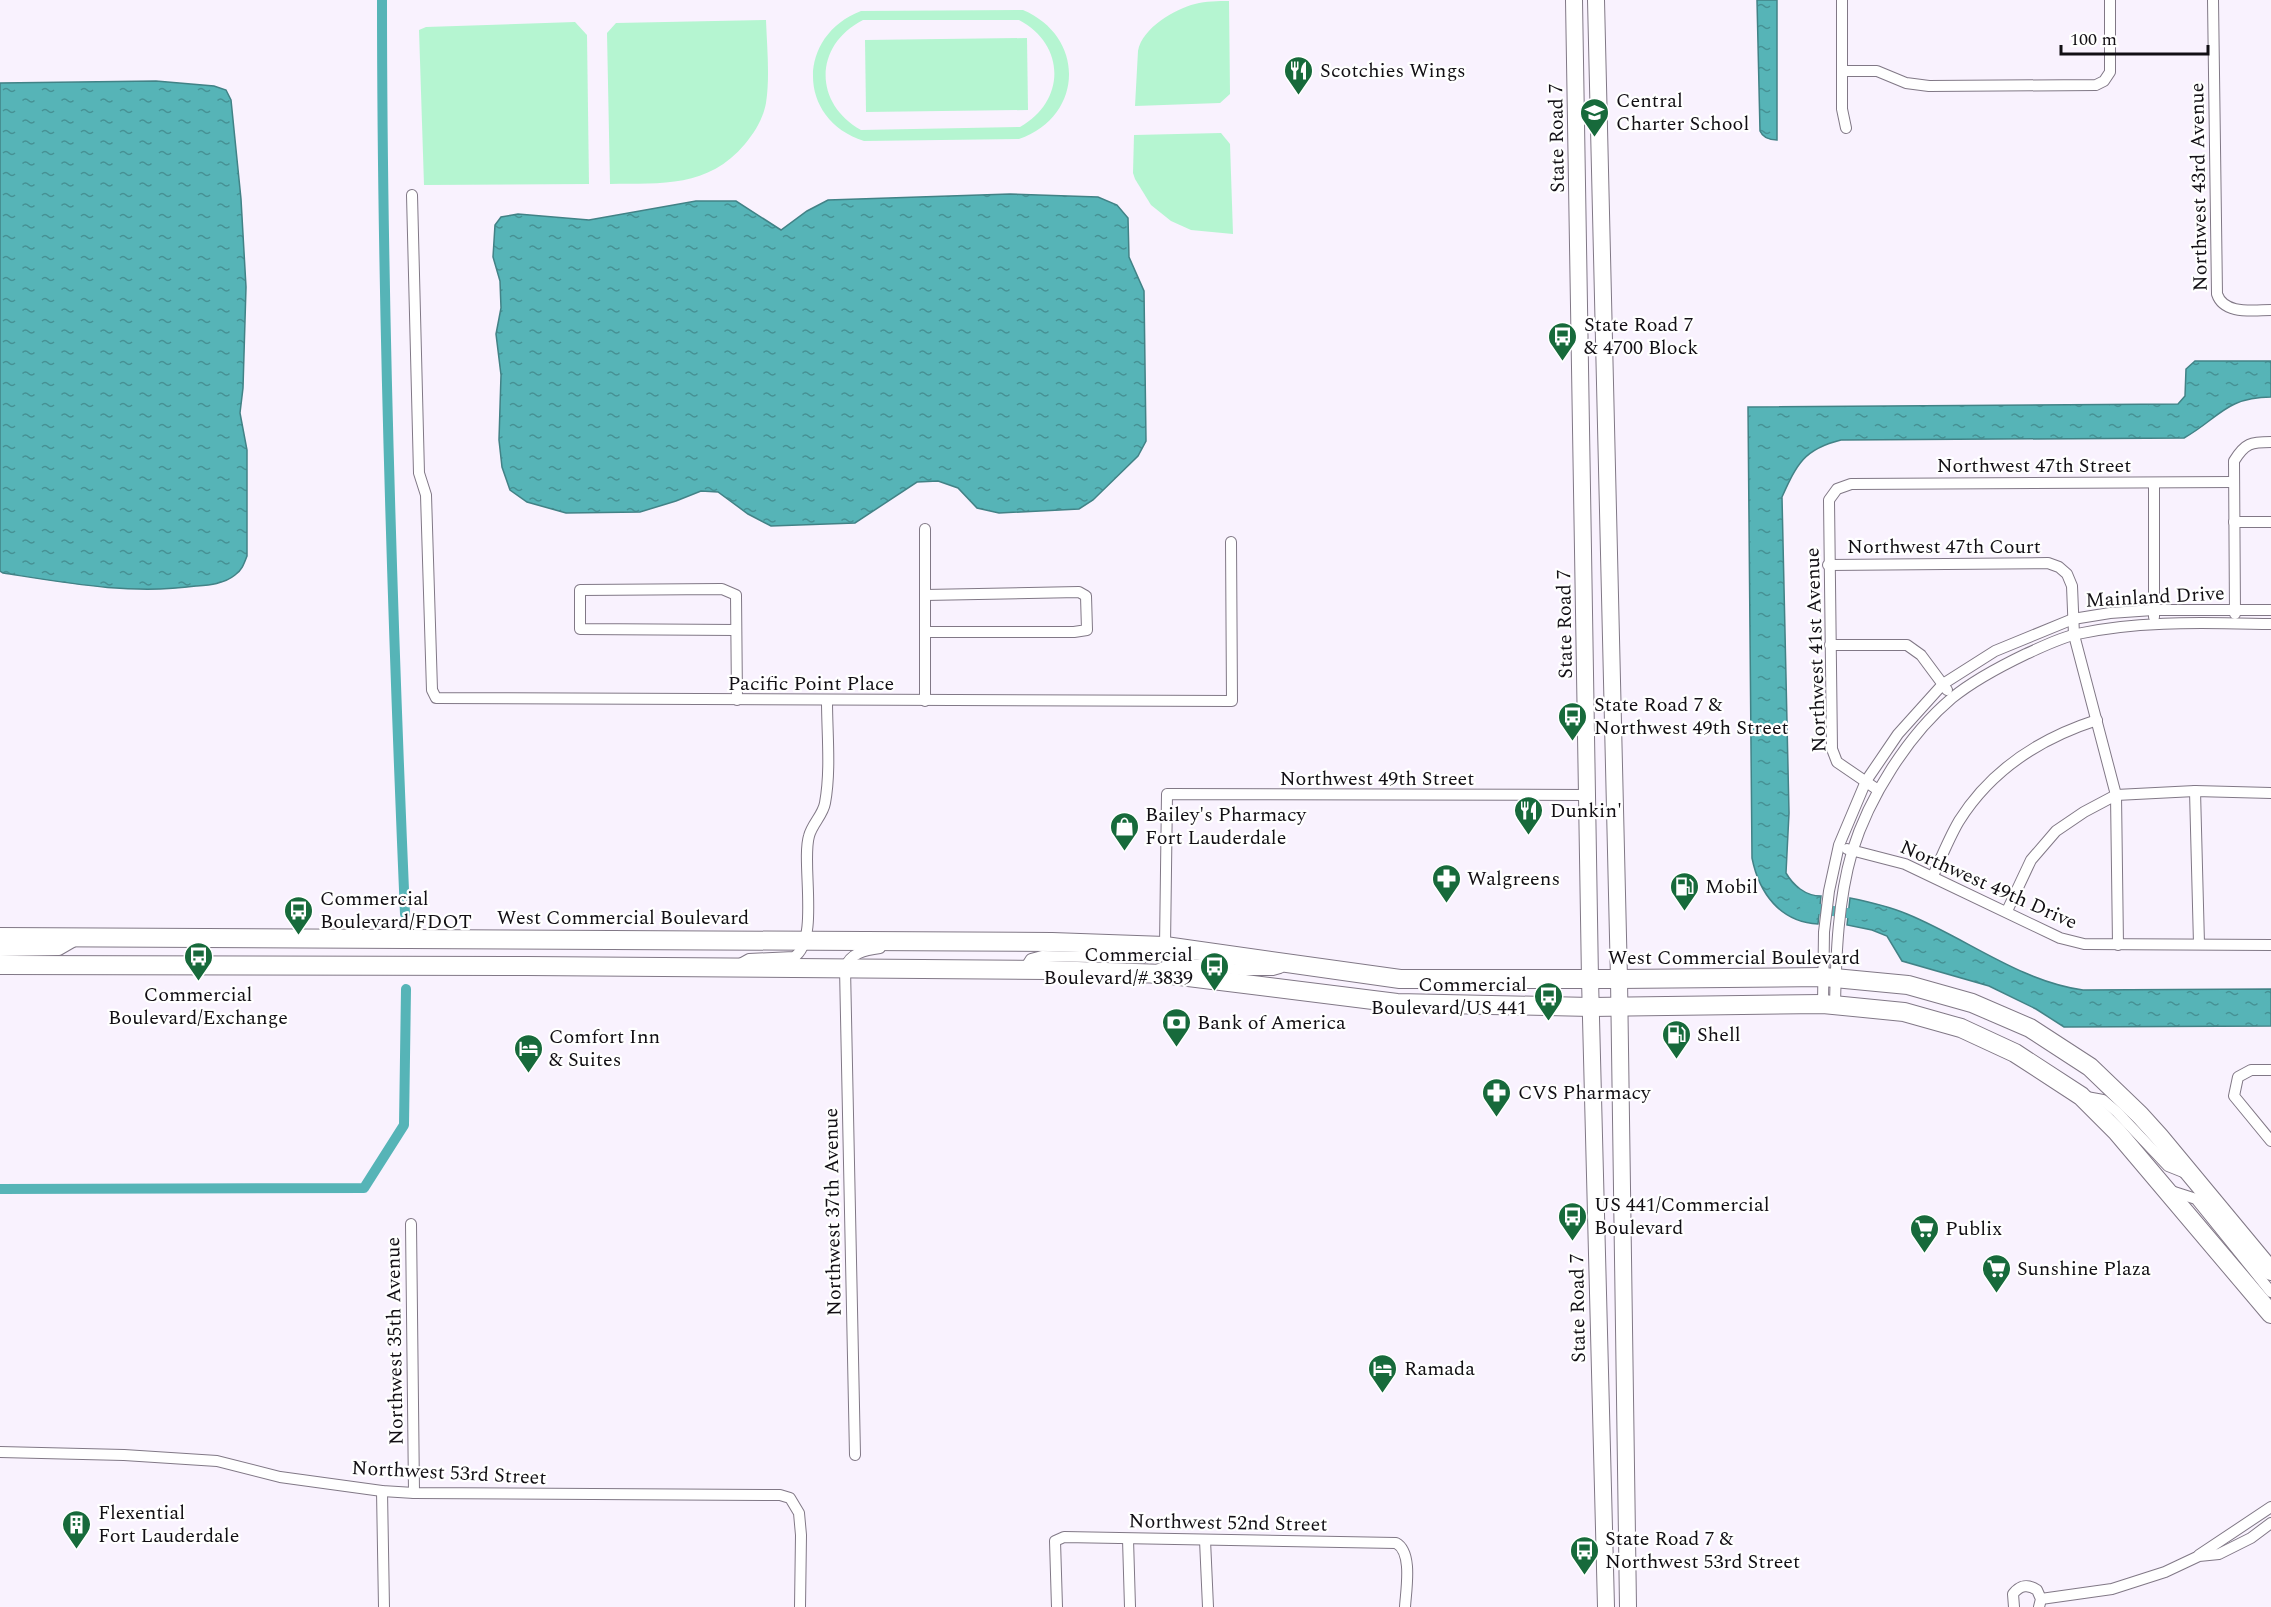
<svg xmlns="http://www.w3.org/2000/svg" width="2271" height="1607" font-family="Spectral,serif">
  <style>
    .pitch { fill: #b5f5d1; fill-rule: evenodd }
    .water { fill: url(#water-ripples); stroke: #428286; stroke-width: 1.5 }
    .lines { fill: none; stroke-linecap: round; stroke-linejoin: round }
    .canal { stroke: #56b4b7; stroke-width: 10 }
    .minor-casing { stroke: #817886; stroke-width: 12 }
    .primary-casing { stroke: #817886; stroke-width: 18 }
    .trunk-casing { stroke: #817886; stroke-width: 20 }
    .minor { stroke: #fff; stroke-width: 10 }
    .primary { stroke: #fff; stroke-width: 16 }
    .trunk { stroke: #fff; stroke-width: 18 }
    .labels { text-anchor: middle; stroke-width: 4.5; stroke-linejoin: round; paint-order: stroke }
    .poi-label { font-size: 20px; fill: #120f14; stroke: #fff; text-anchor: start }
    .street-label { font-size: 20px; fill: #120f14; stroke: #fff }
  </style>
  <defs>
    <pattern id="water-ripples" width="26" height="14" patternUnits="userSpaceOnUse" patternTransform="scale(1.5)"><rect width="26" height="14" fill="#56b4b7"/><path d="M2 4q2-2 4 0t4 0M15 11q2-2 4 0t4 0" fill="none" stroke="#469194"/></pattern>
  </defs>
  <rect width="100%" height="100%" fill="#f9f2fe"/>
  <g class="pitch">
    <path d="M1229,1L1230,94L1220,103L1135,106L1138,51C1142,28 1175,9 1195,4C1206,1 1218,1 1229,1Z"/>
    <path d="M1023,10C1086,37 1084,116 1019,139L864,141C797,120 796,36 861,11ZM863,20H1019C1066,45 1066,101 1020,127L861,130C813,103 814,45 863,20Z"/>
    <path d="M766,20C767,47 770,77 766,103C763,119 755,132 745,144C708,188 662,183 610,184L607,33L616,23Z"/>
    <polygon points="575,22 587,35 589,184 424,185 419,30 426,27"/>
    <polygon points="1027,38 1028,110 866,112 865,40"/>
    <polygon points="1221,133 1230,144 1233,234 1191,230 1171,221 1151,205 1135,179 1133,173 1134,135"/>
  </g>
  <g class="water">
    <path d="M1757,0H1777V140C1769,140 1763,138 1760,131Z"/>
    <path d="M156,81L214,86L226,90L231,100L241,199L246,287L243,388L240,413L247,450V556C244,564 242,570 235,575C224,584 209,585 196,586C131,595 67,583 3,573L0,571V83Z"/>
    <polygon points="1010,194 1098,197 1117,205 1128,218 1129,257 1144,291 1146,441 1138,456 1093,500 1079,509 999,513 977,508 958,488 938,481 917,482 855,523 771,526 748,514 718,492 701,491 676,501 640,512 566,513 527,502 510,490 502,467 499,440 501,375 496,334 501,308 500,281 493,257 495,225 501,217 518,214 589,220 696,201 736,201 781,230 807,211 828,200"/>
    <path d="M2195,361H2271V397C2226,397 2218,419 2184,438L1841,440C1804,449 1797,464 1782,497L1789,813L1786,873C1793,885 1805,896 1821,896L1818,924C1780,922 1759,893 1752,858L1748,407L2178,404L2185,396L2186,369Z"/>
    <path d="M1850,898C1870,902 1888,906 1907,914C1966,938 2019,981 2083,990L2271,989V1026L2064,1027L2036,1009L1989,986L1902,961L1887,936L1872,930L1847,925Z"/>
  </g>
  <g class="lines">
    <g class="canal">
      <path d="M382,0C382,305 392,609 405,914"/>
      <polyline points="1805,907 1861,915"/>
      <polyline points="0,1189 364,1188 404,1125 406,989"/>
    </g>
    <defs>
      <g id="minor">
        <polyline points="1842,0 1842,109 1846,128"/>
        <path d="M2213,0L2217,294C2224,315 2253,310 2271,310"/>
        <polyline points="1842,71 1877,71 1906,83 1929,86 2096,85 2104,81 2110,72 2110,0"/>
        <polyline points="412,195 419,473 426,495 432,690 436,698 1232,701 1231,542"/>
        <polyline points="2234,522 2271,522"/>
        <polyline points="925,529 925,701"/>
        <polyline points="1828,565 2048,563 2059,567 2067,574 2072,586 2074,635 2116,795 2118,945"/>
        <polyline points="925,595 1079,592 1086,596 1087,630 1074,632 925,632"/>
        <path d="M2235,614L2234,461C2245,443 2251,442 2271,442"/>
        <polyline points="2154,617 2154,483"/>
        <polyline points="736,630 580,629 580,590 722,589 736,595 737,700"/>
        <polyline points="1830,645 1907,645 1921,655 1947,690"/>
        <polyline points="1878,790 1837,762 1832,749 1829,500 1837,489 1851,484 2234,482"/>
        <polyline points="2195,791 2199,944"/>
        <polyline points="1847,849 1905,864 2060,938 2084,944 2271,945"/>
        <path d="M1933,876C1941,858 1949,838 1959,821C1991,770 2041,738 2097,720"/>
        <polyline points="2007,911 2031,860 2056,831 2084,812 2116,795 2195,791 2271,793"/>
        <polyline points="0,951 59,950 78,939"/>
        <path d="M740,964L749,959L794,957C820,941 801,862 809,836C812,824 823,815 825,803C831,770 827,734 827,701"/>
        <polyline points="1024,970 1031,959 1042,956 1142,958 1165,946 1167,794 1587,795"/>
        <polyline points="1152,972 1175,962 1241,970 1273,970 1280,968 1282,962"/>
        <polyline points="1823,1004 1824,932 1829,891 1839,845 1866,781 1898,734 1943,684 1995,651 2073,619 2110,613 2153,610 2271,610"/>
        <path d="M1835,1005C1836,955 1838,900 1852,852C1869,797 1908,735 1952,698C1974,680 2001,666 2026,654C2042,647 2059,638 2077,634C2140,620 2207,623 2271,624"/>
        <polyline points="2271,1070 2251,1070 2238,1077 2234,1096 2271,1141"/>
        <polyline points="2081,1096 2103,1100 2117,1112 2168,1166 2188,1174"/>
        <polyline points="2168,1190 2196,1199 2271,1292"/>
        <polyline points="411,1224 414,1493"/>
        <polyline points="0,1452 124,1455 217,1461 280,1477 382,1491 414,1493 780,1495 790,1498 799,1513 801,1535 800,1607"/>
        <path d="M855,1455L845,968C850,953 865,950 880,948"/>
        <polyline points="382,1491 384,1607"/>
        <polyline points="1128,1539 1130,1607"/>
        <polyline points="1205,1540 1208,1607"/>
        <polyline points="2199,1555 2271,1507"/>
        <polyline points="2041,1599 2112,1589 2165,1572 2199,1556 2219,1554 2251,1538 2271,1523"/>
        <path d="M1057,1607L1055,1541L1064,1537L1396,1543C1413,1552 1406,1590 1405,1607"/>
        <path d="M2014,1607L2013,1594C2020,1585 2028,1584 2037,1590L2041,1599L2039,1607"/>
      </g>
      <g id="primary">
        <polyline points="1574,0 1590,979 1606,1607"/>
        <polyline points="1596,0 1619,979 1628,1607"/>
      </g>
      <g id="trunk">
        <polyline points="0,937 1052,942 1165,946 1400,979 1619,979 1824,977 1908,985 1972,1003 2030,1028 2090,1067 2140,1115 2159,1136 2271,1271"/>
        <polyline points="0,965 527,966 1048,970 1164,974 1397,1003 1591,1007 1823,1004 1904,1012 1961,1028 2015,1053 2081,1096 2117,1132 2271,1314"/>
      </g>
    </defs>
    <use href="#minor" class="minor-casing"/>
    <use href="#primary" class="primary-casing"/>
    <use href="#trunk" class="trunk-casing"/>
    <use href="#minor" class="minor"/>
    <use href="#primary" class="primary"/>
    <use href="#trunk" class="trunk"/>
  </g>
  <defs>
    <symbol id="restaurant-pin" viewBox="-11 -11 22 30"><path d="M0 17L-7.5 6A9.5 9.5 0 1 1 7.5 6Z" fill="#176a3b" stroke="#fff"/><path d="M-5-6h1v4h1v-4h1v4h1v-4h1v5L-1.5 .5V6h-2V.5L-5-1ZM5-6V6H3V1.5H1.5Q1.5-4 5-6Z" fill="#fff"/></symbol>
    <symbol id="school-pin" viewBox="-11 -11 22 30"><path d="M0 17L-7.5 6A9.5 9.5 0 1 1 7.5 6Z" fill="#176a3b" stroke="#fff"/><path d="M0-5L7-2L0 1L-7-2ZM-4 1L0 2.5L4 1V4Q0 6-4 4Z" fill="#fff"/></symbol>
    <symbol id="bus-pin" viewBox="-11 -11 22 30"><path d="M0 17L-7.5 6A9.5 9.5 0 1 1 7.5 6Z" fill="#176a3b" stroke="#fff"/><path d="M-5-6H5V4H4V6H2V4H-2V6H-4V4H-5ZM-3.5-4V0h7V-4ZM-3.5 1.2v1.5H-2V1.2ZM2 1.2v1.5H3.5V1.2Z" fill="#fff"/></symbol>
    <symbol id="shop-pin" viewBox="-11 -11 22 30"><path d="M0 17L-7.5 6A9.5 9.5 0 1 1 7.5 6Z" fill="#176a3b" stroke="#fff"/><path d="M-5-2.5h2.3a2.7 3.5 0 0 1 5.4 0H5L5.5 6h-11ZM-1.5-2.5h3a1.5 2.3 0 0 0-3 0Z" fill="#fff"/></symbol>
    <symbol id="pharmacy-pin" viewBox="-11 -11 22 30"><path d="M0 17L-7.5 6A9.5 9.5 0 1 1 7.5 6Z" fill="#176a3b" stroke="#fff"/><path d="M-2-6h4v4h4v4h-4v4h-4v-4h-4v-4h4Z" fill="#fff"/></symbol>
    <symbol id="fuel-pin" viewBox="-11 -11 22 30"><path d="M0 17L-7.5 6A9.5 9.5 0 1 1 7.5 6Z" fill="#176a3b" stroke="#fff"/><path d="M-5.5-6h7V0h2V4h1.3V-2.5L3-4.5l.8-.8L6-3V5H2.5V1h-1V6h-7ZM-4.2-4.7v3.2H.2V-4.7Z" fill="#fff"/></symbol>
    <symbol id="bank-pin" viewBox="-11 -11 22 30"><path d="M0 17L-7.5 6A9.5 9.5 0 1 1 7.5 6Z" fill="#176a3b" stroke="#fff"/><path d="M-6-4H6V4H-6ZM0-2.3a2.3 2.3 0 1 0 0 4.6a2.3 2.3 0 1 0 0-4.6Z" fill="#fff"/></symbol>
    <symbol id="hotel-pin" viewBox="-11 -11 22 30"><path d="M0 17L-7.5 6A9.5 9.5 0 1 1 7.5 6Z" fill="#176a3b" stroke="#fff"/><path d="M-6-4.5h1.5V1H6V5H4.5V3h-9V5H-6ZM-4 0a1.8 1.8 0 1 1 3.6 0ZM.5 0V-2.5h3Q6-2.5 6 0Z" fill="#fff"/></symbol>
    <symbol id="supermarket-pin" viewBox="-11 -11 22 30"><path d="M0 17L-7.5 6A9.5 9.5 0 1 1 7.5 6Z" fill="#176a3b" stroke="#fff"/><path d="M-6-5.5h2.5l.6 2H6L4.5 2H-2.5L-4.4-4H-6ZM-1.5 3.2a1.3 1.3 0 1 0 .1 0ZM3 3.2a1.3 1.3 0 1 0 .1 0Z" fill="#fff"/></symbol>
    <symbol id="building-pin" viewBox="-11 -11 22 30"><path d="M0 17L-7.5 6A9.5 9.5 0 1 1 7.5 6Z" fill="#176a3b" stroke="#fff"/><path d="M-4-6H4V6H1V3H-1V6H-4ZM-2.5-4.3h1.7v1.8h-1.7ZM.8-4.3h1.7v1.8H.8ZM-2.5-1h1.7V.8h-1.7ZM.8-1h1.7V.8H.8Z" fill="#fff"/></symbol>
  </defs>
  <g fill-rule="evenodd">
    <use href="#restaurant-pin" x="1282" y="54" width="33" height="45"/>
    <use href="#school-pin" x="1578" y="96" width="33" height="45"/>
    <use href="#bus-pin" x="1546" y="320" width="33" height="45"/>
    <use href="#bus-pin" x="1556" y="700" width="33" height="45"/>
    <use href="#restaurant-pin" x="1512" y="794" width="33" height="45"/>
    <use href="#shop-pin" x="1108" y="810" width="33" height="45"/>
    <use href="#pharmacy-pin" x="1430" y="862" width="33" height="45"/>
    <use href="#fuel-pin" x="1668" y="870" width="33" height="45"/>
    <use href="#bus-pin" x="282" y="894" width="33" height="45"/>
    <use href="#bus-pin" x="182" y="940" width="33" height="45"/>
    <use href="#bus-pin" x="1198" y="950" width="33" height="45"/>
    <use href="#bus-pin" x="1532" y="980" width="33" height="45"/>
    <use href="#bank-pin" x="1160" y="1006" width="33" height="45"/>
    <use href="#fuel-pin" x="1660" y="1018" width="33" height="45"/>
    <use href="#hotel-pin" x="512" y="1032" width="33" height="45"/>
    <use href="#pharmacy-pin" x="1480" y="1076" width="33" height="45"/>
    <use href="#bus-pin" x="1556" y="1200" width="33" height="45"/>
    <use href="#supermarket-pin" x="1908" y="1212" width="33" height="45"/>
    <use href="#supermarket-pin" x="1980" y="1252" width="33" height="45"/>
    <use href="#hotel-pin" x="1366" y="1352" width="33" height="45"/>
    <use href="#building-pin" x="60" y="1508" width="33" height="45"/>
    <use href="#bus-pin" x="1568" y="1534" width="33" height="45"/>
  </g>
  <g class="labels">
    <g class="poi-label">
      <text x="1320" y="77">Scotchies Wings</text>
      <text x="1616" y="107">Central<tspan x="1616" dy="23">Charter School</tspan></text>
      <text x="1584" y="331">State Road 7<tspan x="1584" dy="23">&amp; 4700 Block</tspan></text>
      <text x="1594" y="711">State Road 7 &amp;<tspan x="1594" dy="23">Northwest 49th Street</tspan></text>
      <text x="1550" y="817">Dunkin'</text>
      <text x="1145" y="821">Bailey's Pharmacy<tspan x="1145" dy="23">Fort Lauderdale</tspan></text>
      <text x="1467" y="885">Walgreens</text>
      <text x="1705" y="893">Mobil</text>
      <text x="320" y="905">Commercial<tspan x="320" dy="23">Boulevard/FDOT</tspan></text>
      <text x="1193" y="961" text-anchor="end">Commercial<tspan x="1193" dy="23">Boulevard/# 3839</tspan></text>
      <text x="1527" y="991" text-anchor="end">Commercial<tspan x="1527" dy="23">Boulevard/US 441</tspan></text>
      <text x="198" y="1001" text-anchor="middle">Commercial<tspan x="198" dy="23">Boulevard/Exchange</tspan></text>
      <text x="1197" y="1029">Bank of America</text>
      <text x="1697" y="1041">Shell</text>
      <text x="549" y="1043">Comfort Inn<tspan x="549" dy="23">&amp; Suites</tspan></text>
      <text x="1518" y="1099">CVS Pharmacy</text>
      <text x="1594" y="1211">US 441/Commercial<tspan x="1594" dy="23">Boulevard</tspan></text>
      <text x="1945" y="1235">Publix</text>
      <text x="2017" y="1275">Sunshine Plaza</text>
      <text x="1404" y="1375">Ramada</text>
      <text x="98" y="1519">Flexential<tspan x="98" dy="23">Fort Lauderdale</tspan></text>
      <text x="1605" y="1545">State Road 7 &amp;<tspan x="1605" dy="23">Northwest 53rd Street</tspan></text>
    </g>
    <g class="street-label">
      <text transform="translate(1556 138) rotate(-91)" y="7">State Road 7</text>
      <text transform="translate(2198 187) rotate(-91)" y="7">Northwest 43rd Avenue</text>
      <text x="2034" y="472">Northwest 47th Street</text>
      <text x="1944" y="553">Northwest 47th Court</text>
      <text transform="translate(2155 596) rotate(-3)" y="7">Mainland Drive</text>
      <text transform="translate(1564 624) rotate(-91)" y="7">State Road 7</text>
      <text transform="translate(1815 650) rotate(-92)" y="7">Northwest 41st Avenue</text>
      <text x="811" y="690">Pacific Point Place</text>
      <text x="1377" y="785">Northwest 49th Street</text>
      <text transform="translate(1989 884) rotate(24)" y="7">Northwest 49th Drive</text>
      <text x="623" y="924">West Commercial Boulevard</text>
      <text x="1734" y="964">West Commercial Boulevard</text>
      <text transform="translate(832 1212) rotate(-91)" y="7">Northwest 37th Avenue</text>
      <text transform="translate(1577 1308) rotate(-91)" y="7">State Road 7</text>
      <text transform="translate(394 1341) rotate(-91)" y="7">Northwest 35th Avenue</text>
      <text transform="translate(449 1472) rotate(3)" y="7">Northwest 53rd Street</text>
      <text transform="translate(1228 1522) rotate(1)" y="7">Northwest 52nd Street</text>
    </g>
  </g>
  <path d="M2061 45v9h147v-9" fill="none" stroke="#120f14" stroke-width="3"/>
  <text x="2070" y="45" font-size="18" fill="#120f14" stroke="#ffffff" stroke-width="4.5" paint-order="stroke">100 m</text>
</svg>
